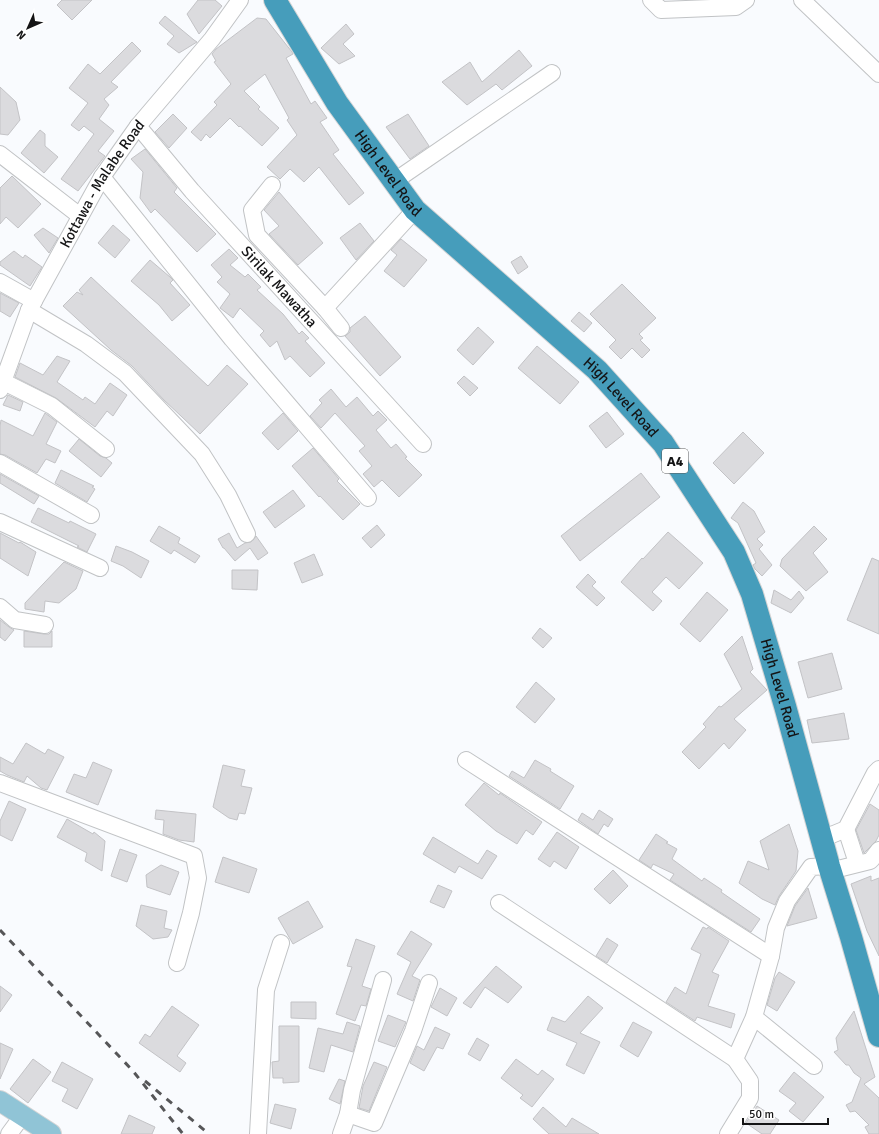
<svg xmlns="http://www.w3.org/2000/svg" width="879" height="1134" font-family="Signika,sans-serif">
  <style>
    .building { fill: #dbdbde; stroke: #c3c3c6 }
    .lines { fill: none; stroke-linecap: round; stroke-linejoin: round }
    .minor-casing { stroke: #c1c3c5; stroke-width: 18 }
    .major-casing { stroke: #d5d5d5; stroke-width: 22 }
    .highway-casing { stroke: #d5d5d5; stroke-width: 24 }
    .minor { stroke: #fff; stroke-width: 16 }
    .major { stroke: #90c4d6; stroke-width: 20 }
    .highway { stroke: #469dbb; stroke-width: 22 }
    .rail { stroke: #565658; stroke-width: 3; stroke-dasharray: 7 7; stroke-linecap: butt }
    .labels { text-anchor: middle; stroke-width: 3; stroke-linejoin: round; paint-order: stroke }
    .shield { fill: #fff; stroke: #5a5a5b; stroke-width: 1 }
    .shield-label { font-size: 14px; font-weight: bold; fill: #141415 }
    .street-label { font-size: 15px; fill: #141415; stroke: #fff }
  </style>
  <rect width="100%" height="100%" fill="#f9fbfe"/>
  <g class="building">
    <polygon points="62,0 92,0 72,20 57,5"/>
    <polygon points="198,0 215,0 222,6 199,34 187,14"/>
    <polygon points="165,16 194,40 197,42 179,53 167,44 174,36 159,23"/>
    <polygon points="257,18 266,19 292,52 293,54 286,58 311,104 315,101 327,118 320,122 339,150 333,154 364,193 349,205 319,167 304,182 290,169 280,179 267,167 297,135 287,120 289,118 265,74 244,91 260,107 258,109 279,128 262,146 240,126 239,127 230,118 210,138 206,134 201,141 191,132 217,105 214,102 231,84 214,62 216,61 212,54 216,49"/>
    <polygon points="346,24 354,34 343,44 355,56 339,64 321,48"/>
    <polygon points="132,42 141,51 111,82 118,87 104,99 109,105 99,119 114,131 98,151 105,156 78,191 61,179 94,134 84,126 79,131 71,125 88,103 69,88 88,64 100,74"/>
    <polygon points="519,50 532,66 502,90 496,84 467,105 442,82 470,62 482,82"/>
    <polygon points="0,87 16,102 20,120 8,135 0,134"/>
    <polygon points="173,114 187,128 169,148 155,132"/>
    <polygon points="408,114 429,146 410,159 386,127"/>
    <polygon points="40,130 45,134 45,146 58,157 44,173 21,153"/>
    <polygon points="145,149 177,188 174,192 216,234 197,252 155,209 151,213 140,198 143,172 131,159"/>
    <polygon points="12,176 41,204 18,228 6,217 0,224 0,188"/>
    <polygon points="279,192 323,243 298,265 269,234 279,226 264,210"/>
    <polygon points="360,223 374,241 356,260 340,238"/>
    <polygon points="113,225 130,240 115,258 98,243"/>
    <polygon points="43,228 58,238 49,253 34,235"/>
    <polygon points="401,239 427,260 404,287 384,271 397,255 391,250"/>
    <polygon points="229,249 238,258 230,265 245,277 248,274 261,287 257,290 283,314 299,334 302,331 309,338 305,341 325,363 310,377 290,356 285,360 277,341 270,347 260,335 264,331 240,308 233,318 220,308 230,294 217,282 222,277 211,265"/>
    <polygon points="14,251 23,258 25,255 42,267 30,286 0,265 0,262"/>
    <polygon points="521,256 528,267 518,274 511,262"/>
    <polygon points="150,260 170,277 173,280 170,283 190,305 172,321 159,305 131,281"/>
    <polygon points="91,277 208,386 227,365 248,384 200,434 164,400 132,366 111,350 63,306 77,292 83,295 79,290"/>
    <polygon points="622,284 656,318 639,334 643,338 640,340 650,350 642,358 632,348 621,359 609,347 616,340 590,314"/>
    <polygon points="0,293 19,303 10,317 0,311"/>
    <polygon points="579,312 592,323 584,332 571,321"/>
    <polygon points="365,316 401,357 380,376 345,336 350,332 350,328"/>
    <polygon points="478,327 494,342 473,365 457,350"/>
    <polygon points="537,346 579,382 560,404 518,368"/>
    <polygon points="57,356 70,361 57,382 83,400 85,397 95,404 110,383 127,395 113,416 107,411 95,427 56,398 15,377 20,363 43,375"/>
    <polygon points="464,376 478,388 470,396 457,383"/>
    <polygon points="331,389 346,407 357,397 373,416 378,411 387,420 376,430 391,448 396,444 407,457 405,458 422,475 399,497 382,480 374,487 363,474 372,466 359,451 365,446 335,413 321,428 310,416 322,403 319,400"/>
    <polygon points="8,395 23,402 20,411 3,405"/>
    <polygon points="607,412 624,434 606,448 589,426"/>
    <polygon points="45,413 57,422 46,444 61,451 55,463 46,459 37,473 5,455 0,454 0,426 1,420 33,436"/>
    <polygon points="283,413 298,431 278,450 262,433"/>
    <polygon points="743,432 764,453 734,484 713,463"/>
    <polygon points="79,439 100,456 106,458 112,463 101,477 69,451"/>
    <polygon points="313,448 339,479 337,481 360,504 343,520 320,496 319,497 292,466"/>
    <polygon points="61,470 94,486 92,487 95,489 87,502 55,483"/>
    <polygon points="641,473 660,497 580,561 561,536"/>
    <polygon points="0,474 39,496 34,504 0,483"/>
    <polygon points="293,490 305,506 275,528 263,512"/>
    <polygon points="743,502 754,511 765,532 757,539 763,545 759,549 772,565 762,576 755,569 753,565 756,563 738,523 731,518"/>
    <polygon points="38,508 69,523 70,521 96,534 87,552 77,547 79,546 31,522"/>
    <polygon points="377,525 385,535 371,548 362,538"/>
    <polygon points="159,526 180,538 178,543 200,556 195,563 174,550 171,554 150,541"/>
    <polygon points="814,526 827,539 813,553 828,572 806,591 780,566 782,559"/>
    <polygon points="668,532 703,563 679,589 666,577 652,592 662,601 653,611 621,582 642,558 643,559"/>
    <polygon points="0,533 19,543 20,542 36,552 28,576 0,558"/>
    <polygon points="229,533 237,548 245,543 251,542 256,536 268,553 258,560 250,548 235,561 224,548 223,548 218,539"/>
    <polygon points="116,546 132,552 149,561 141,578 123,566 111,561"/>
    <polygon points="314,554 323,575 302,583 294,563"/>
    <polygon points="872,558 879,561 879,634 847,620"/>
    <polygon points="64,562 83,571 76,589 59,603 45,601 44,612 25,609 25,603"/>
    <polygon points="232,570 258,570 257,590 232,589"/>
    <polygon points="588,574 596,582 592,586 605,598 597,606 576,587"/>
    <polygon points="774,590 791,600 799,591 804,598 791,613 771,603"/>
    <polygon points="707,592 728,610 700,642 680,624"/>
    <polygon points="0,620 9,627 14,630 5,641 0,637"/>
    <polygon points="540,628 552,638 543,648 532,638"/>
    <polygon points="24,631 44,634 49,634 52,631 52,647 24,647"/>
    <polygon points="742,636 753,669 750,672 767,690 734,719 746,730 729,749 724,743 699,769 682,752 706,727 703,724 719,706 721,707 742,689 724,654"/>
    <polygon points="832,653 842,689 808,698 798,662"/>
    <polygon points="536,682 555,699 535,723 516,707"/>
    <polygon points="844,713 849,739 812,743 807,720"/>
    <polygon points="26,743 45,754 48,749 64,757 47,790 41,788 27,776 24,782 7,775 0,771 0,757 13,764"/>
    <polygon points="535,760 551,769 550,771 574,786 560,809 509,776 512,771 524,778"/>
    <polygon points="93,762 112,770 98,805 66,792 74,774 86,778"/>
    <polygon points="223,765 245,770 241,786 252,788 245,814 239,813 237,820 229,818 213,807"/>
    <polygon points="484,783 499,795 500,793 542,822 533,835 526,830 517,844 496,831 465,805"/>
    <polygon points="9,801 26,809 12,841 0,835 0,821"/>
    <polygon points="870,804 879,810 879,835 876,841 864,853 856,830"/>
    <polygon points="156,810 196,814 194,842 179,840 163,834 164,820 155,819"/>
    <polygon points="599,810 613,819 608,827 604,824 598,834 578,820 582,813 593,820"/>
    <polygon points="67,819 93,834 94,832 105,841 102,871 85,861 87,853 57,837"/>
    <polygon points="789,824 798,851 796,871 779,896 775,905 762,899 739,883 748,861 769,870 760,841"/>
    <polygon points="557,832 579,847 566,869 554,861 550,867 538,859"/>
    <polygon points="656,834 668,842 666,843 677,849 672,859 702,881 704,878 722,890 721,892 760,919 751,932 670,880 674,874 653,864 651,868 639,860"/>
    <polygon points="433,837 478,864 487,850 497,856 482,879 459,866 455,873 423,854"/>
    <polygon points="120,849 137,855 127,882 111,876"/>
    <polygon points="223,857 257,869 249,893 215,882"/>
    <polygon points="161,865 179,872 170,895 147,887 146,875"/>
    <polygon points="613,870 628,886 610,904 594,889"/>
    <polygon points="871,876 871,881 879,878 879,956 867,931 851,884"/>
    <polygon points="438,885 452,891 444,908 430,902"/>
    <polygon points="808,888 817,918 787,926 795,906"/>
    <polygon points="308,901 323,927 293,944 278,918"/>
    <polygon points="141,905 167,911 164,928 172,930 168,937 153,939 136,926"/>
    <polygon points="703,927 707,929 708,927 729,941 712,972 719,975 708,1006 735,1014 731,1028 697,1017 695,1021 666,1002 675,987 686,994 701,954 691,949"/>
    <polygon points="411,931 432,944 412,976 420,980 413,1001 397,994 411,962 397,954"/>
    <polygon points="607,938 618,945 607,963 596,956"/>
    <polygon points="356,939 375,946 362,986 371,989 366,1006 361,1005 355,1021 336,1014 352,967 347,966"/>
    <polygon points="496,966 522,987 508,1003 485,987 471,1008 463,1003"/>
    <polygon points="779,972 795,982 777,1011 767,1005 775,978"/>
    <polygon points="0,986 12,995 0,1012"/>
    <polygon points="440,988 457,998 447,1016 431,1007"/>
    <polygon points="588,996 603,1008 580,1033 600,1042 584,1074 566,1065 577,1043 547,1030 552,1017 565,1022"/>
    <polygon points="291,1002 316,1002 316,1019 291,1018"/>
    <polygon points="172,1006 199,1025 177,1056 186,1063 180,1072 139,1043 145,1034 150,1037"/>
    <polygon points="854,1011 875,1077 864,1084 879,1098 879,1134 869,1134 865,1127 869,1125 855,1111 850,1112 846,1105 852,1102 861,1078 854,1073 849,1065 846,1065 834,1052 838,1050 836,1038"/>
    <polygon points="388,1015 406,1022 395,1047 378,1041"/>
    <polygon points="347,1022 360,1026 353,1052 331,1045 324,1072 309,1068 318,1028 343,1034"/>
    <polygon points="633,1022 652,1032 638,1057 620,1046"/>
    <polygon points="279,1026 299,1026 299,1082 283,1083 283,1078 273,1078 272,1062 279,1061"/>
    <polygon points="435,1027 450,1034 443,1049 437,1047 424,1071 410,1063 417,1046 424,1050"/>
    <polygon points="477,1038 489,1045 480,1061 468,1054"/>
    <polygon points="0,1043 13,1049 0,1079"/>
    <polygon points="33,1059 51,1072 28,1103 10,1089"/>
    <polygon points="516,1059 538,1075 542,1070 554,1079 532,1107 520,1098 523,1095 501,1078"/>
    <polygon points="62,1062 93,1079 77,1109 62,1101 68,1089 52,1081"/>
    <polygon points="374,1062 387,1067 369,1111 359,1108 363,1086"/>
    <polygon points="794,1072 824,1097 803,1122 789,1111 796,1103 779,1091"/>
    <polygon points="339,1079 345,1081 340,1104 329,1099"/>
    <polygon points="275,1104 296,1109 291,1129 270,1123"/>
    <polygon points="757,1106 779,1120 770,1134 762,1134 746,1123"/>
    <polygon points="543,1107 566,1127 572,1118 599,1134 549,1134 533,1119"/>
    <polygon points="129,1115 155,1127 152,1134 121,1134"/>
  </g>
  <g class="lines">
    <defs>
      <g id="minor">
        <polyline points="651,0 661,10 736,7 746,0"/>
        <polyline points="802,0 879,74"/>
        <path id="s1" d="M138,126L192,191L423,444"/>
        <polyline points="0,154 80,216"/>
        <polyline points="102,177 232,339 368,498"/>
        <polyline points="399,178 552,73"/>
        <polyline points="272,185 252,210 257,235 325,308 415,210"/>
        <polyline points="0,282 34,301"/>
        <polyline points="325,308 341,328"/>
        <polyline points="29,310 86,344 125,373 202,454 228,495 247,534"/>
        <polyline points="4,382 52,406 106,449"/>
        <path id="s2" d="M0,390L29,310L102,177L138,126L212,39L240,0"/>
        <polyline points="0,463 91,515"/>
        <polyline points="0,522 100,568"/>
        <polyline points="0,607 15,620 45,625"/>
        <polyline points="466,760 771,956"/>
        <polyline points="0,783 194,856 198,878 191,913 177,963"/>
        <polyline points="846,829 857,863"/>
        <polyline points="829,836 846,829 875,773 879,769"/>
        <polyline points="838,869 870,861 872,859 879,850"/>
        <polyline points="499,903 735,1059 754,1017 771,956 776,928 787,901 811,867 829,866"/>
        <polyline points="754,1017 814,1066"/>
        <polyline points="348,1114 352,1090 383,980"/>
        <polyline points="9,1134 23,1115"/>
        <polyline points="258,1134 266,990 281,943"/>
        <polyline points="341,1134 348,1114 374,1123 413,1031 429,983"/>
        <polyline points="728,1134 750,1098 750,1081 735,1059"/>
      </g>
      <polyline id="major" points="0,1101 51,1134"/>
      <g id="highway">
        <path id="s3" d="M275,0L337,103L415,210L597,370L663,443L734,552L752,594L785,706L829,866L851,937L879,1036"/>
      </g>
    </defs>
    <use href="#minor" class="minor-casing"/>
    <use href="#major" class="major-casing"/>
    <use href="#highway" class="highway-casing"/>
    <use href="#minor" class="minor"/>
    <use href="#major" class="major"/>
    <use href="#highway" class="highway"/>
    <g class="rail">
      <polyline points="0,930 133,1071 183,1134"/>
      <polyline points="145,1081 209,1134"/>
    </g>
  </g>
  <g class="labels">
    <rect class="shield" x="662" y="449" width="26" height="24" rx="3"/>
    <g class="shield-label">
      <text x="675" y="466">A4</text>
    </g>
    <g class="street-label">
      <text dy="5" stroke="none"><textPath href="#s3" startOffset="207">High Level Road</textPath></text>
      <text dy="5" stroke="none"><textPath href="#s2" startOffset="231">Kottawa - Malabe Road</textPath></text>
      <text dy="5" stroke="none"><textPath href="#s1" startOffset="214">Sirilak Mawatha</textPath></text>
      <text dy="5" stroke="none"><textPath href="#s3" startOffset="531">High Level Road</textPath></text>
      <text dy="5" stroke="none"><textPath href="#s3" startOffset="867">High Level Road</textPath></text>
    </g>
  </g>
  <g transform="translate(28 28) rotate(225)" stroke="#ffffff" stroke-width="3" paint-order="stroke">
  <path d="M0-3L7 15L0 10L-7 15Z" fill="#141415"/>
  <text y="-6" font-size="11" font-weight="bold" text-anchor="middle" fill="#141415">N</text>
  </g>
  <path d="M743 1118v6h85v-6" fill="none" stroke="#141415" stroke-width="2"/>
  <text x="749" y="1118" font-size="12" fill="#141415" stroke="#ffffff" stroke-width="3" paint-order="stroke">50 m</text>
</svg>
